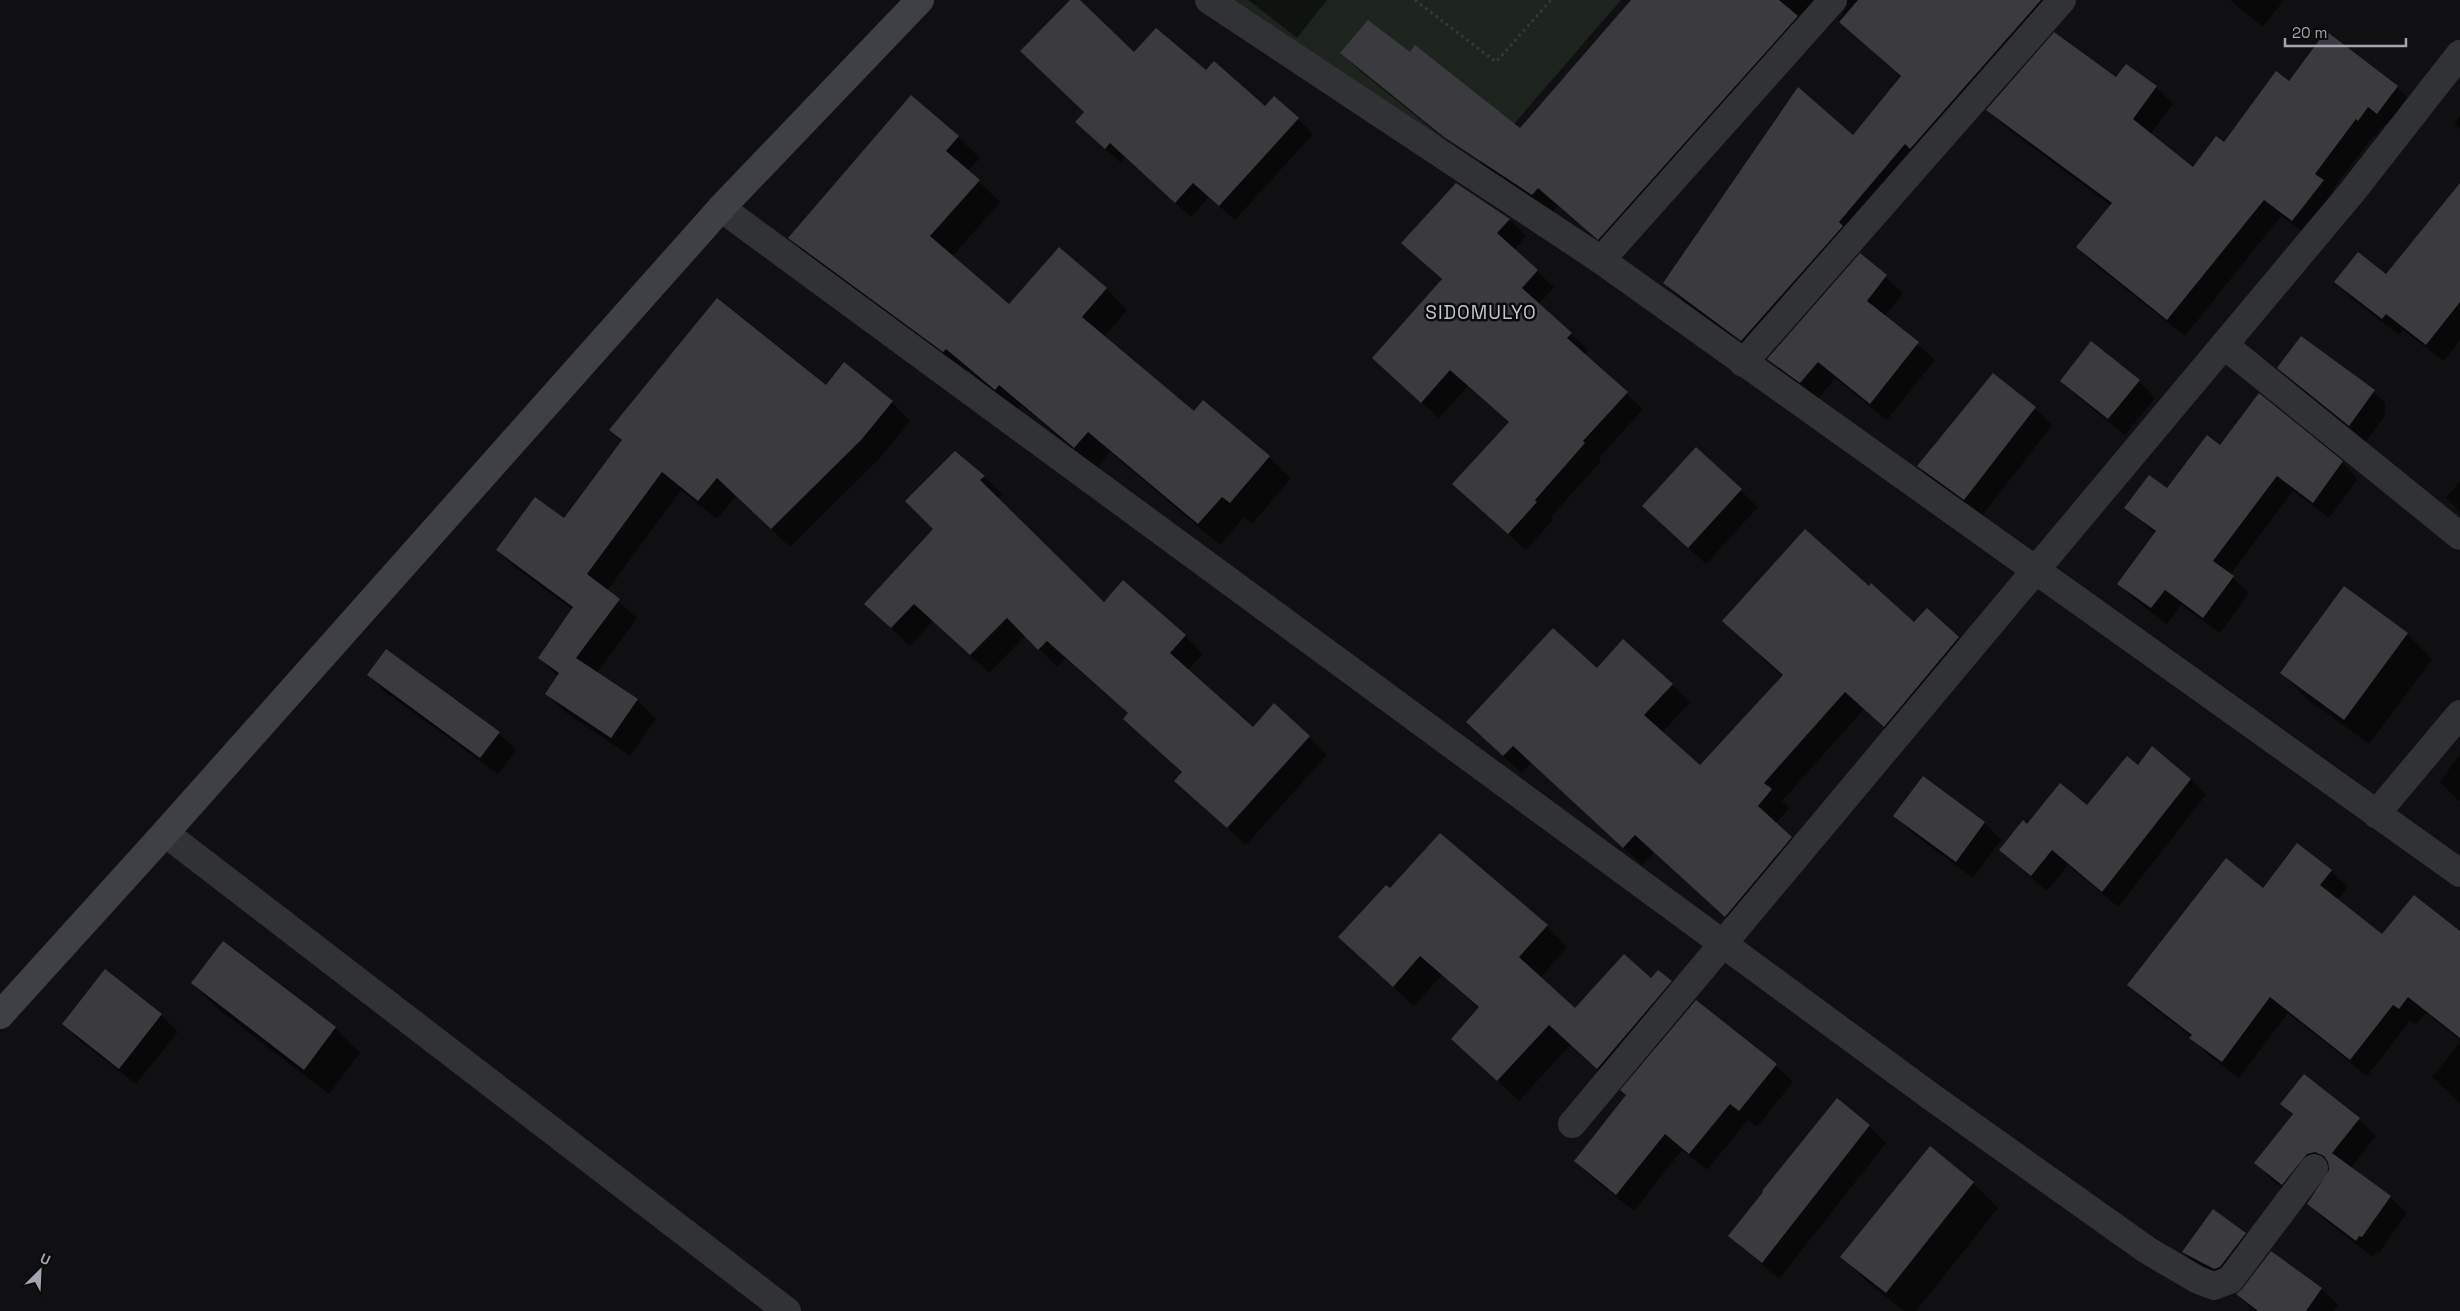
<svg xmlns="http://www.w3.org/2000/svg" width="2460" height="1311" font-family="'Space Grotesk',sans-serif">
  <style>
    .green { fill: #1d241e }
    .shadow { fill: #0007 }
    .building { fill: #3a3a3f }
    .lines { fill: none; stroke-linecap: round; stroke-linejoin: round }
    .path { stroke: #37383d; stroke-width: 3; stroke-dasharray: 2.5 4; stroke-linecap: butt }
    .street { stroke: #313236; stroke-width: 28 }
    .secondary { stroke: #3f4046; stroke-width: 28 }
    .labels { text-anchor: middle; stroke-width: 5; stroke-linejoin: round; paint-order: stroke }
    .quarter-label { font-size: 19px; letter-spacing: 1px; fill: #c2c4ce; stroke: #0b0b0c }
  </style>
  <rect width="100%" height="100%" fill="#101012"/>
  <polygon class="green" points="1229,0 1621,0 1475,169"/>
  <g class="shadow">
    <polygon points="1072,0 1078,0 1134,54 1207,72 1265,108 1298,119 1313,134 1235,220 1209,197 1191,217 1125,157 1121,163 1092,137 1085,112"/>
    <polygon points="1248,0 1327,0 1297,38"/>
    <polygon points="1632,0 2051,0 1761,359 1683,301 1665,282 1853,136 1902,78 1838,20 1851,2 1840,8 1618,257 1558,206 1551,213 1464,155 1360,71 1341,53 1411,53 1520,130"/>
    <polygon points="2230,0 2284,0 2263,27"/>
    <polygon points="2116,78 2156,87 2173,104 2150,135 2193,169 2224,144 2289,82 2397,87 2414,104 2394,130 2386,123 2375,136 2374,135 2332,190 2340,198 2310,237 2281,216 2185,336 2094,264 2078,247 2112,206 2005,127 1988,110"/>
    <polygon points="2460,116 2460,129 2454,123"/>
    <polygon points="958,137 980,158 968,171 1000,202 952,257 1009,306 1106,288 1127,310 1104,337 1194,413 1269,457 1291,478 1252,524 1244,517 1220,545 1110,452 1096,469 1021,405 1017,410 968,370 965,372 811,259 789,237"/>
    <polygon points="1456,184 1510,220 1526,236 1514,250 1554,287 1539,304 1588,350 1584,355 1643,409 1599,458 1601,461 1551,517 1553,520 1526,550 1471,501 1510,423 1468,386 1439,418 1390,374 1442,280 1403,243"/>
    <polygon points="2460,219 2460,340 2444,361 2403,330 2399,335 2352,299 2336,282 2386,276"/>
    <polygon points="1860,255 1903,293 1885,316 1935,360 1887,420 1835,378 1818,399 1786,376 1769,359"/>
    <polygon points="844,364 892,402 910,421 880,458 790,547 736,496 717,519 681,490 607,591 637,618 597,673 637,700 656,719 630,756 565,712 547,694 558,677 540,658 573,610 516,568 497,550 564,520 622,442 611,430 826,386"/>
    <polygon points="2279,368 2368,386 2385,403 2385,415 2366,442 2295,384"/>
    <polygon points="1993,375 2035,408 2052,425 1982,516 1935,483 1918,466"/>
    <polygon points="2061,380 2139,381 2155,398 2125,435 2078,397"/>
    <polygon points="2259,395 2342,462 2358,479 2329,518 2293,491 2230,575 2249,593 2220,633 2181,605 2167,624 2135,600 2119,584 2156,534 2126,508 2167,490 2220,446"/>
    <polygon points="1696,449 1758,507 1706,564 1661,523"/>
    <polygon points="984,476 1002,494 997,499 1104,603 1185,636 1203,654 1188,670 1253,728 1309,737 1327,755 1246,845 1176,781 1182,773 1125,719 1129,714 1065,658 1057,667 1026,635 989,673 933,621 910,646 866,604 935,529 907,501"/>
    <polygon points="2460,481 2460,512 2446,498"/>
    <polygon points="1869,587 1914,623 1927,610 1976,656 1902,744 1864,709 1782,801 1789,808 1776,823 1809,855 1744,934 1654,852 1642,865 1532,762 1522,773 1486,740 1598,669 1672,685 1690,702 1662,733 1700,767 1783,677 1723,621"/>
    <polygon points="2407,634 2432,659 2369,744 2306,698 2282,673"/>
    <polygon points="386,650 499,733 516,750 498,774 385,692 368,675"/>
    <polygon points="2460,754 2460,802 2440,782"/>
    <polygon points="2138,767 2191,779 2206,795 2118,907 2068,865 2047,891 2000,850 2028,826 2087,807"/>
    <polygon points="1923,778 1985,823 2001,840 1973,878 1912,833 1895,816"/>
    <polygon points="2331,871 2348,887 2337,901 2382,936 2460,934 2460,1040 2426,1013 2416,1025 2410,1021 2367,1076 2288,1013 2239,1078 2208,1055 2192,1037 2146,1002 2129,985 2263,889"/>
    <polygon points="1390,890 1547,926 1567,947 1540,978 1575,1010 1652,980 1671,982 1691,1002 1619,1089 1570,1045 1519,1101 1452,1039 1480,1009 1442,975 1414,1006 1339,937"/>
    <polygon points="223,943 335,1028 360,1053 329,1094 217,1008 192,983"/>
    <polygon points="105,971 161,1015 178,1032 136,1084 80,1041 63,1024"/>
    <polygon points="1696,1002 1776,1065 1793,1082 1757,1127 1748,1120 1707,1170 1682,1150 1634,1211 1592,1178 1575,1161 1628,1096"/>
    <polygon points="2460,1042 2460,1103 2432,1077"/>
    <polygon points="2282,1104 2359,1119 2376,1136 2351,1168 2390,1197 2407,1213 2379,1253 2377,1252 2373,1257 2325,1220 2308,1203 2332,1169 2324,1170 2299,1201 2272,1180 2256,1163 2293,1116"/>
    <polygon points="1869,1126 1886,1143 1779,1279 1730,1236"/>
    <polygon points="1930,1148 1973,1183 1998,1208 1916,1311 1904,1311 1867,1282 1842,1257"/>
    <polygon points="2245,1234 2262,1251 2237,1284 2200,1269 2183,1252"/>
    <polygon points="2322,1289 2338,1305 2334,1311 2251,1311 2250,1307 2238,1295"/>
  </g>
  <g class="building">
    <polygon points="1070,0 1080,0 1134,52 1156,28 1206,70 1214,61 1265,106 1274,96 1299,118 1219,206 1193,183 1175,203 1110,143 1105,149 1075,122 1084,112 1020,51"/>
    <polygon points="1631,0 1779,0 1798,16 1598,240 1538,188 1532,195 1444,137 1340,53 1368,20 1410,52 1415,45 1520,128"/>
    <polygon points="1858,0 2041,0 1910,149 1905,144 1839,222 1843,226 1741,341 1663,283 1798,87 1853,135 1901,76 1839,22"/>
    <polygon points="2326,31 2398,86 2377,114 2368,107 2358,121 2356,119 2315,174 2324,180 2292,221 2264,200 2167,320 2076,247 2112,203 1986,110 2054,32 2116,77 2126,64 2157,86 2133,119 2193,167 2216,136 2224,142 2276,71 2289,81"/>
    <polygon points="911,95 959,136 946,151 980,180 930,236 1009,304 1059,247 1107,288 1082,317 1194,411 1203,400 1270,456 1230,503 1222,497 1198,524 1088,432 1074,448 999,385 995,390 946,349 943,352 788,238"/>
    <polygon points="1456,183 1510,219 1497,233 1538,270 1522,288 1572,333 1567,338 1628,392 1583,441 1585,443 1535,500 1537,502 1508,534 1452,484 1509,422 1450,370 1421,403 1372,358 1442,279 1401,243"/>
    <polygon points="2460,183 2460,302 2426,345 2386,314 2382,319 2334,282 2358,252 2386,274"/>
    <polygon points="1860,253 1887,275 1867,301 1919,342 1870,404 1818,362 1800,383 1767,359"/>
    <polygon points="717,298 826,385 844,362 893,401 861,440 771,529 717,478 698,501 662,472 587,574 620,599 576,658 638,699 611,738 545,694 559,673 538,658 573,607 496,550 535,497 564,518 622,440 609,430"/>
    <polygon points="2301,336 2375,390 2349,426 2277,368"/>
    <polygon points="2091,341 2140,380 2108,419 2060,381"/>
    <polygon points="1993,373 2036,407 1964,500 1917,466"/>
    <polygon points="2259,393 2343,461 2313,503 2277,476 2213,561 2234,576 2203,618 2165,590 2151,608 2117,584 2156,531 2124,508 2149,475 2167,488 2207,435 2220,445"/>
    <polygon points="1696,447 1742,489 1688,548 1642,506"/>
    <polygon points="955,451 985,476 980,480 1104,602 1123,580 1186,635 1170,653 1253,727 1274,703 1310,736 1227,828 1174,781 1182,772 1123,719 1128,713 1047,641 1038,650 1007,618 970,655 914,604 891,628 864,604 933,529 905,501"/>
    <polygon points="1805,529 1869,586 1871,583 1914,622 1927,608 1959,637 1884,727 1845,692 1764,783 1772,789 1758,806 1792,837 1725,917 1635,835 1623,848 1513,746 1503,756 1466,722 1553,628 1597,668 1623,639 1673,684 1644,715 1700,765 1783,675 1722,621"/>
    <polygon points="2344,586 2408,633 2344,720 2280,673"/>
    <polygon points="386,649 500,732 480,758 367,675"/>
    <polygon points="2152,746 2191,779 2102,892 2052,850 2031,876 1999,850 2023,820 2027,824 2060,783 2087,805 2127,756 2138,765"/>
    <polygon points="1923,776 1985,822 1956,862 1893,816"/>
    <polygon points="1440,833 1548,925 1519,957 1575,1008 1624,954 1651,978 1658,970 1672,981 1597,1069 1549,1025 1497,1081 1451,1039 1479,1007 1420,956 1393,987 1338,937 1386,885 1390,888"/>
    <polygon points="2297,843 2332,870 2320,885 2382,934 2414,895 2460,931 2460,1038 2408,997 2399,1009 2393,1005 2350,1060 2270,997 2222,1062 2189,1038 2192,1035 2127,985 2226,858 2263,888"/>
    <polygon points="223,941 336,1027 304,1070 191,983"/>
    <polygon points="105,969 162,1014 119,1069 62,1024"/>
    <polygon points="1696,1000 1777,1064 1739,1111 1730,1104 1689,1154 1665,1134 1616,1195 1574,1161 1626,1095 1620,1090"/>
    <polygon points="2304,1074 2360,1118 2332,1153 2391,1196 2362,1237 2359,1236 2356,1241 2307,1204 2329,1170 2328,1162 2324,1156 2315,1152 2307,1154 2282,1185 2254,1163 2293,1114 2280,1104"/>
    <polygon points="1837,1098 1870,1125 1762,1263 1728,1236 1763,1192 1762,1191"/>
    <polygon points="1930,1146 1974,1182 1886,1293 1840,1257"/>
    <polygon points="2213,1209 2246,1233 2220,1267 2214,1269 2182,1252"/>
    <polygon points="2271,1251 2322,1288 2306,1311 2258,1311 2236,1294 2242,1289"/>
  </g>
  <g class="lines">
    <polyline class="path" points="1415,0 1496,62 1551,0"/>
    <g class="street">
      <polyline points="1209,0 1601,260 2460,873"/>
      <polyline points="721,208 1933,1098 2147,1250 2198,1280 2214,1286 2230,1280 2314,1168"/>
      <polyline points="1601,260 1833,0"/>
      <polyline points="2224,345 2460,536"/>
      <polyline points="1743,363 2062,0"/>
      <polyline points="2376,814 2460,714"/>
      <polyline points="165,833 787,1311"/>
      <polyline points="1572,1124 2352,192 2460,54"/>
    </g>
    <polyline class="secondary" points="0,1015 165,833 721,208 920,0"/>
  </g>
  <g class="labels">
    <g class="quarter-label">
      <text x="1481" y="319">SIDOMULYO</text>
    </g>
  </g>
  <g transform="translate(40 1271) rotate(24)" stroke="#0b0b0c" stroke-width="4" paint-order="stroke">
  <path d="M0-4L9 19L0 12L-9 19Z" fill="#a2a5b2"/>
  <text y="-8" font-size="14" font-weight="bold" text-anchor="middle" fill="#a2a5b2">U</text>
  </g>
  <path d="M2285 38v8h121v-8" fill="none" stroke="#a2a5b2" stroke-width="2.5"/>
  <text x="2292" y="38" font-size="15" fill="#a2a5b2" stroke="#0b0b0c" stroke-width="4" paint-order="stroke">20 m</text>
</svg>
